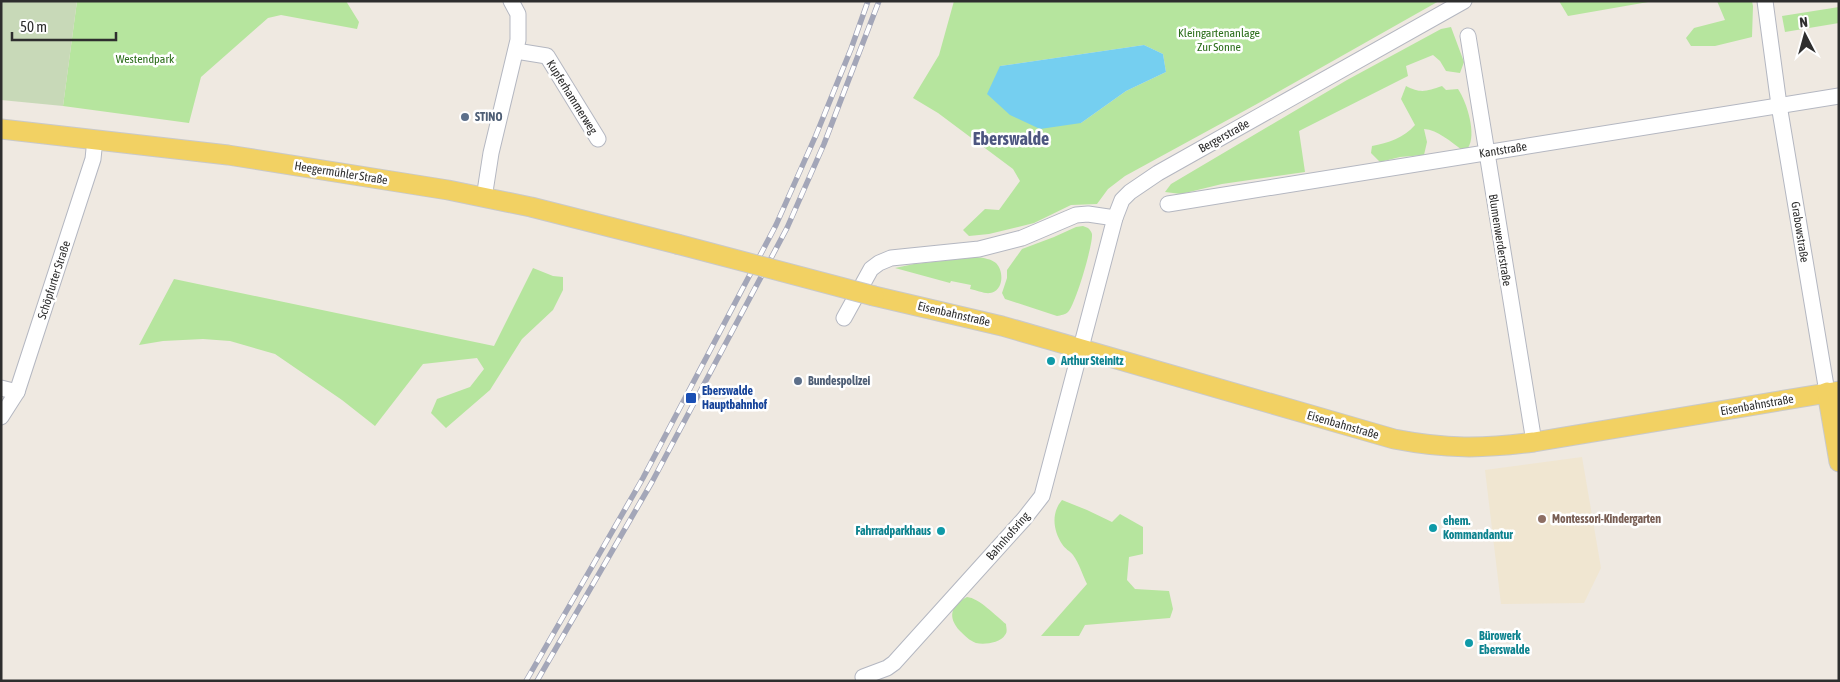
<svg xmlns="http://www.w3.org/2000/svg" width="1840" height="682" font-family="'Asap Condensed',sans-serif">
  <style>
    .education { fill: #f0e6d1 }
    .green { fill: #b6e59e; fill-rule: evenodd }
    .cemetery { fill: #c8d9b8 }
    .water { fill: #75cff0 }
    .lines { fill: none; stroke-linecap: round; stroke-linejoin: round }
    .minor-casing { stroke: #b4b7c1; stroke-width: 17 }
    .major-casing { stroke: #c9c9c9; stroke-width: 21 }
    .minor { stroke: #fff; stroke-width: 15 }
    .major { stroke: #f2d163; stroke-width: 19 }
    .rail-casing { stroke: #a3a6b8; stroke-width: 5.5 }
    .rail { stroke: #fff; stroke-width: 4; stroke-dasharray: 11; stroke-linecap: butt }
    .major-bridge-casing { stroke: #c9c9c9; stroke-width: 21; stroke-linecap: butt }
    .major-bridge { stroke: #f2d163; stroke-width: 19 }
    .service-dot { fill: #5c6f8a; stroke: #fff; stroke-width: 2 }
    .culture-dot { fill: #0f9aa8; stroke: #fff; stroke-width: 2 }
    .transit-dot { fill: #1a4fb4; stroke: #fff; stroke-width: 2 }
    .education-dot { fill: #8d6e63; stroke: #fff; stroke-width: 2 }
    .labels { text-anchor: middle; stroke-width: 5; stroke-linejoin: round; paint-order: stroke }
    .park-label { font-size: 12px; fill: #2c6e1b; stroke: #fff }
    .street-label { font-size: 12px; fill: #2e2e2e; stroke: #fff }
    .service-label { font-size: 12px; font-weight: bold; fill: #4e5e75; stroke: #fff; text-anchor: start }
    .culture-label { font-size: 12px; font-weight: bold; fill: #0d838f; stroke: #fff; text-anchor: start }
    .transit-label { font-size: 12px; font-weight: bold; fill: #164399; stroke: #fff; text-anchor: start }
    .education-label { font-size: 12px; font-weight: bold; fill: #785e54; stroke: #fff; text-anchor: start }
    .district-label { font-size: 18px; font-weight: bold; fill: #4d5680; stroke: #fff }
  </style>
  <rect width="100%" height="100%" fill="#efe9e1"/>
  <polygon class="education" points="1582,457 1601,568 1584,603 1501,604 1485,470"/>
  <g class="green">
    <polygon points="77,1 346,1 359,22 357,29 281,15 268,18 201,77 189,123 63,106"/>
    <path d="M954,1H1439L1255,105L1125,176L1108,189L1097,204L1071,205L1034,223L989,234L969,236L963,230L985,209L999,210L1020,181L1013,169L938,113L913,98L939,55ZM1144,45L1163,54L1166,72L1126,91L1081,123L1000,66Z"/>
    <polygon points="1559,1 1654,1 1568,16"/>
    <polygon points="1717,1 1752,1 1753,6 1752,37 1715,46 1691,46 1686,38 1694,28 1725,20"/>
    <polygon points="1839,7 1839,23 1785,32 1782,16"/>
    <polygon points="1451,27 1464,62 1460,73 1446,71 1440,61 1433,55 1406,66 1408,76 1299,131 1305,172 1222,184 1181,194 1165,192 1171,184 1347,80 1441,29"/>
    <path d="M1406,86C1421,94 1427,91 1442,86L1446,90L1458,89C1467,102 1477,135 1468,148L1462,150C1451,142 1438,130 1424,129L1427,142L1424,155L1400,157L1380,162L1371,153L1372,146C1388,143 1404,138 1415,125L1401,99Z"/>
    <path d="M1083,226L1088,228C1090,230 1091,231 1092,234C1093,245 1075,306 1068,312C1065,315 1061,315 1057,316L1005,299L1002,293L1007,278V270L1022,249L1054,237L1076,227Z"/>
    <path d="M977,257C984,258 991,259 996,263C1004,271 1004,291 990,293C985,294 976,290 970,289L971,285L951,281L950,283L895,268L914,264Z"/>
    <polygon points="533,268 553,276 563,277 563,290 553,310 522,339 490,390 446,428 431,413 437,399 470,387 484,369 477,358 423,364 375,426 342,400 275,354 230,341 203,339 163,341 139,345 174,279 494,346"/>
    <path d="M1062,500L1087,510L1112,522L1120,514L1143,527V554L1129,557L1127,580L1135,589L1169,591L1173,609L1170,618L1085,625L1079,636H1041L1087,584C1083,576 1079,563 1073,555C1070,551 1065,549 1062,544C1053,530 1051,513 1062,500Z"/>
    <path d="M967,597C979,598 996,616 1006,624C1006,627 1008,632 1005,635C1000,643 984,645 976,643C970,641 964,635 960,631C947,617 951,605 967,597Z"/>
  </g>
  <polygon class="cemetery" points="1,1 77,1 63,106 1,100"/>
  <polygon class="water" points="1144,45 1163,54 1166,72 1126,91 1081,123 1040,129 1010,115 987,94 1000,66"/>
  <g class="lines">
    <defs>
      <g id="minor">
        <polyline points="1765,1 1779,105 1827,392"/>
        <polyline points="1468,36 1534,442"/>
        <polyline points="516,51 547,56 598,139"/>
        <polyline points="484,198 491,153 518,40 518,14 511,1"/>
        <polyline points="1168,204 1839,96"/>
        <polyline points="844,318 871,269 879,263 891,258 979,249 1022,238 1076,215 1088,214 1115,218"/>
        <polyline points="1,388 17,392"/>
        <polyline points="1,417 17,392 93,159 95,139"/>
        <polyline points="863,677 887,668 894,663 1024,519 1042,496 1115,218 1122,200 1130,192 1158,173 1464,1"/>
      </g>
      <g id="major">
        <polyline points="1,129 228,155 448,190 531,207 677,244"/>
        <path d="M874,296L1002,326L1394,439C1446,449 1482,449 1534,442L1839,391"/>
        <polyline points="1827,392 1839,462"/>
      </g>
    </defs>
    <use href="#minor" class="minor-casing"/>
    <use href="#major" class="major-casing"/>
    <use href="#minor" class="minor"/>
    <use href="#major" class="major"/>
    <defs>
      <g id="rail">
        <polyline points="526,681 643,478 776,225 816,135 851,49 868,1"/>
        <polyline points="537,681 652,482 787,228 824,144 879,1"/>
      </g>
    </defs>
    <use href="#rail" class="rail-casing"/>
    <use href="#rail" class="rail"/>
    <defs>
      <polyline id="major-bridge" points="677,244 874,296"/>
    </defs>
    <use href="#major-bridge" class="major-bridge-casing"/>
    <use href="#major-bridge" class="major-bridge"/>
  </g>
  <g class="service-dot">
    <circle cx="465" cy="117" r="5"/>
    <circle cx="798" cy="381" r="5"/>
  </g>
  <g class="culture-dot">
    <circle cx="1051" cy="361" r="5"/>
    <circle cx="1433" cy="528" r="5"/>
    <circle cx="941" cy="531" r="5"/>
    <circle cx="1469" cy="643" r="5"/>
  </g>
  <rect class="transit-dot" x="685" y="392" width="12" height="12" rx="2.5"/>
  <circle class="education-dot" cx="1542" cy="519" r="5"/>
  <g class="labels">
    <g class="park-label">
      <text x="1219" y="37">Kleingartenanlage<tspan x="1219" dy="14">Zur Sonne</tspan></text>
      <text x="145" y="63">Westendpark</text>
    </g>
    <g class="street-label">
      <text transform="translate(572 97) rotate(58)" y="4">Kupferhammerweg</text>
      <text transform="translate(1224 136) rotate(-29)" y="4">Bergerstraße</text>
      <text transform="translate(1503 150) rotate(-9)" y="4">Kantstraße</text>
      <text transform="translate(341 173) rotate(9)" y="4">Heegermühler Straße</text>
      <text transform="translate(1800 232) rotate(81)" y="4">Grabowstraße</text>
      <text transform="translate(1500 240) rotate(81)" y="4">Blumenwerderstraße</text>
      <text transform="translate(54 280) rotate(-72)" y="4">Schöpfurter Straße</text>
      <text transform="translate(954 314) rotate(13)" y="4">Eisenbahnstraße</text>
      <text transform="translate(1757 405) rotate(-10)" y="4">Eisenbahnstraße</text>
      <text transform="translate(1343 425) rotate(16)" y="4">Eisenbahnstraße</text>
      <text transform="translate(1008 536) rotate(-49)" y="4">Bahnhofsring</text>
    </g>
    <g class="service-label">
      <text x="475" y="121">STINO</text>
      <text x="808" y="385">Bundespolizei</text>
    </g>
    <g class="culture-label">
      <text x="1061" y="365">Arthur Steinitz</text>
      <text x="1443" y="525">ehem.<tspan x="1443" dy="14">Kommandantur</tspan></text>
      <text x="931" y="535" text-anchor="end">Fahrradparkhaus</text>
      <text x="1479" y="640">Bürowerk<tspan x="1479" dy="14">Eberswalde</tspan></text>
    </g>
    <g class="transit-label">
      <text x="702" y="395">Eberswalde<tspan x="702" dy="14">Hauptbahnhof</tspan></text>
    </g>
    <g class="education-label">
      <text x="1552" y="523">Montessori-Kindergarten</text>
    </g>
    <g class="district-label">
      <text x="1011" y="145">Eberswalde</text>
    </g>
  </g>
  <rect width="1840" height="682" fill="none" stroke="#2e2e2e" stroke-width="5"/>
  <g transform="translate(1805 35) rotate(354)" stroke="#ffffff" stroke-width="4" paint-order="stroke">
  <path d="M0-4L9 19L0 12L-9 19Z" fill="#2e2e2e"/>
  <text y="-8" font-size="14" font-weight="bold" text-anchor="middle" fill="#2e2e2e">N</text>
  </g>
  <path d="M12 32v8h104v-8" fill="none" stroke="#2e2e2e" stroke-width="2.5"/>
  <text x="20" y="32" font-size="15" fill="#2e2e2e" stroke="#ffffff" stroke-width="4" paint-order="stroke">50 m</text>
</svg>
